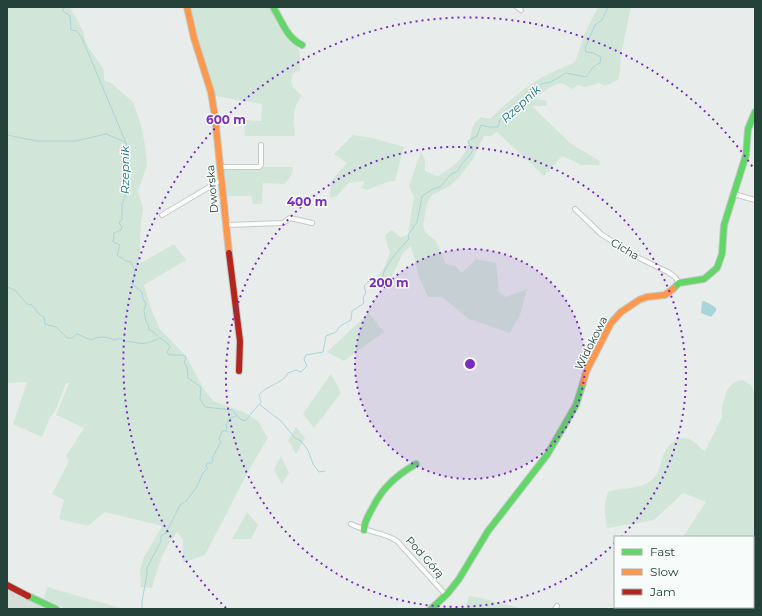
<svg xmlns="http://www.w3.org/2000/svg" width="762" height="616" font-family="Montserrat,sans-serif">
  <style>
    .built { fill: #d6dedb }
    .green { fill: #d1e6d8 }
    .water { fill: #a9d4db }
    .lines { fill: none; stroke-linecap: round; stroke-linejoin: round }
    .stream { stroke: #a9d4db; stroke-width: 1 }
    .street-casing { stroke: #c5cac8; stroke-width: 6 }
    .fast-casing { stroke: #c3cbc8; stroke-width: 8 }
    .slow-casing { stroke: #c3cbc8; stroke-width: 8 }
    .jam-casing { stroke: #c3cbc8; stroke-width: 8 }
    .street { stroke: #fcfcfc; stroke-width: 4 }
    .fast { stroke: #63d668; stroke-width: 6 }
    .slow { stroke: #ff974d; stroke-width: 6 }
    .jam { stroke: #b3261e; stroke-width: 6 }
    .ring { fill: none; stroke: #7b2cbf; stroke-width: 2; stroke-dasharray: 2 4 }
    .labels { text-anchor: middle; stroke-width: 3; stroke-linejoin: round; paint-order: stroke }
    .street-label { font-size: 11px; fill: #24423a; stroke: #f7fbf9 }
    .water-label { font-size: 12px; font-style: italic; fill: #1c6f80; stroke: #f7fbf9 }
    .centre { fill: #7b2cbf; stroke: #f7fbf9; stroke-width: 2 }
    .ring-label { font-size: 12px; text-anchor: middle; font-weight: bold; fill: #7b2cbf; stroke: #f7fbf9; stroke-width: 3; stroke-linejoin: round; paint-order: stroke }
  </style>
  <rect width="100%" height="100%" fill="#e8edeb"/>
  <polygon class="built" points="7,589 45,609 7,609"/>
  <g class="green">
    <path d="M7,7H70L82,29L87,45L104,70V78L105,81L110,82L133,102L141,125L145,145L147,165L138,191L143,208L141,223L139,264L174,244L186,260L144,285L152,311L160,329L186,356L205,391L214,401L243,412L258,421L268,438L250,468L205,555L183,563V540L177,532C163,548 158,568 152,588L141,587L140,570L144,557L162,526L105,512L88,526L59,519L64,500L52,494L69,461L66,456L84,428L56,415L69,383H66L55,412L50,417L42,437L13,424L27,382L7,383Z"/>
    <path d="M189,7H272L284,33L297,46L300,53V71L293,73L291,82L294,88L302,96C290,111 295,119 295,136H245L244,122L246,120L261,121L262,104L215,96L193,30Z"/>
    <path d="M598,7H631L621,54L620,72L618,80L605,86L599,83L585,87L578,85L572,89C569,87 567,85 564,84C556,81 540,94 536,99L547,101V106H532L571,144L600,161L599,165H581L562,156L544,176L497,132L491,136H484L473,159L461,175L450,186L432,195L430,198L427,204L423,225L425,232L436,241L446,264L455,266L462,273L476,259L496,263L499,292L506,297L527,289L520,315L510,333L469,319L442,297H428L419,277L411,246L403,253L389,282L381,288L370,285L383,270L390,253L387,244L385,235L392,230L400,237L409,235V226L414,197L409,186L421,151L425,160V171L438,176C453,167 464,159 469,142C473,129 470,127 481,117L490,119C503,106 518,93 533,83C545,74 561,69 575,62L585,33Z"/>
    <polygon points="353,135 372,138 404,147 395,181 388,182 367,190 361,188 365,181 348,183 337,196 330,198 331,181 347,163 334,154"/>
    <polygon points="261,167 293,167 292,174 285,184 263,183 262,204 253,204 251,196 224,196 221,170 259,169"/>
    <polygon points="369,313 384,332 344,361 327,352"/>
    <polygon points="331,374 341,393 314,428 303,414"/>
    <path d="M742,380L751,385L755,395V564L753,563V537H683L706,502L683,493L654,520L607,528C605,515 603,505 608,492C621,487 637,490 649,482C654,479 658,473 660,467C661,464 661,459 663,456C667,445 678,433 691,440C696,443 700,448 705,451L722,417V407L727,390L733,383Z"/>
    <polygon points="296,427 305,438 296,454 288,440"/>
    <polygon points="281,456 289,473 282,484 274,470"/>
    <polygon points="247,512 258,525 251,539 232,539"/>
    <polygon points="47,587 124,609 66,609 44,598"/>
    <polygon points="469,596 477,597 523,609 465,609"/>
  </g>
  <polygon class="water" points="704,301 710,304 716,308 716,311 711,317 701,313 702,302"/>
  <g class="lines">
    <g class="stream">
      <path d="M63,7V11L70,16L71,30L77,31L82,38L126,143V154L123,167L126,177L127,192L122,204V219L119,223L122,227L121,230L114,233L113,242L120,245L117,255L126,261L131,262C135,270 136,275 132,284L142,292L143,299L146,304L144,310L146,322L148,324L149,330C157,333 155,335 160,338C166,342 166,341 170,347L167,352L169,355H183L186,357L184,363L187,367L188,378L201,387L200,399L205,407L232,410L240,419L245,421C247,419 260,403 261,402C261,401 259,395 259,395C266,385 283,384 288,373L296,370L301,372L307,366L304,359L306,355L323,352L326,336L336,332L340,326L351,320L352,311L364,303L363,297L366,293L364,286L369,281L377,288C385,280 381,281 384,272C388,262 402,246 409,239L408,235L417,222L422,196L433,189L440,187L451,174L458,171C461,162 469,158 473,150L470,147L468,141L477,136L481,125L489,127H498L500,120L523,98L541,84L551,82L566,73L586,77L594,66L600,63L601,57L593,53L586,52L585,48L595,25L602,20L608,7"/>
      <polyline points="7,135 37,141 76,141 106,134 125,142"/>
      <path d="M7,287L15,290L27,304L32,305L39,314L44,317L45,324L56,327L67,338H72L77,334L91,340C98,336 106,336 114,340L120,338L124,342C130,341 132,342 138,343C144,345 153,341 158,339"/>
      <polyline points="260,405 281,421 295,438 301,441 308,450 313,464 319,472 325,471"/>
      <path d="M142,609V602L147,573V568L161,541V536L166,533L180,505L186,501L196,488L203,473L208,468L206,466L207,463H211L213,461L212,458C216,452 217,447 221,442L219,439L222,431H227L226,424L230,418L236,416"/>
    </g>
    <defs>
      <g id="street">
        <polyline points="517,7 521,10"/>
        <polyline points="220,167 259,167 261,165 261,145"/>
        <polyline points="734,194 755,200"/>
        <polyline points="575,209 601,234 635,256 668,272 675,277 679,283"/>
        <polyline points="162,215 221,180"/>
        <polyline points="225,225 283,223 290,218 312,223"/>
        <path d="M351,524C366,532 384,532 397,541L446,595"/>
        <polyline points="753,601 755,601"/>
        <polyline points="555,609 557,606"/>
        <polyline points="699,609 711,607"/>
      </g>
      <g id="fast">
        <path d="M273,7C282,21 286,37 302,45"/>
        <polyline points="673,289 679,283 704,279 717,268 722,254 724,225 746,155 748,129 755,112"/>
        <path d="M364,530C364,521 369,515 373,507C383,487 397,475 416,464"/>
        <polyline points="28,596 56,609"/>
        <polyline points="431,609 448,593 459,579 488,531 547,455 576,405 583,383"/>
      </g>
      <g id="slow">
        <polyline points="187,7 194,38 211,92 215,117 229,253"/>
        <polyline points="583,383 586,372 611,323 621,312 639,300 647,297 665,295 673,289"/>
      </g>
      <g id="jam">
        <polyline points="229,253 240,341 239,371"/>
        <polyline points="7,585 28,596"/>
      </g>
    </defs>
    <use href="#street" class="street-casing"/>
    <use href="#fast" class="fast-casing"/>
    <use href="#slow" class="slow-casing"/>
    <use href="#jam" class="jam-casing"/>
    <use href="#street" class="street"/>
    <use href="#fast" class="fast"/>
    <use href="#slow" class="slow"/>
    <use href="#jam" class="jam"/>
  </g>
  <circle cx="470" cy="364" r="115" fill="#7b2cbf" fill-opacity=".12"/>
  <g class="ring">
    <circle cx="470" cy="364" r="115"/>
    <path d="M615 543A230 230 0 1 1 622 536"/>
    <path d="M226 608A345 345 0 1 1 754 169"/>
  </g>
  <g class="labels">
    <g class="street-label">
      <text transform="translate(212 189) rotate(-95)" y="4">Dworska</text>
      <text transform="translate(625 249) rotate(31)" y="4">Cicha</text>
      <text transform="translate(591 343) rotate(-63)" y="4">Widokowa</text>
      <text transform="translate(425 557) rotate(48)" y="4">Pod Górą</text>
    </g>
    <g class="water-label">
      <text transform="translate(521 104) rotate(-43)" y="4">Rzepnik</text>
      <text transform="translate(125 170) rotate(-90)" y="4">Rzepnik</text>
    </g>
  </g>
  <circle cx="470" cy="364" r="6" class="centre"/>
  <g class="ring-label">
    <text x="226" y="124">600 m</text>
    <text x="307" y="206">400 m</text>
    <text x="389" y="287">200 m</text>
  </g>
  <rect width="762" height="616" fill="none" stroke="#24423a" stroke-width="16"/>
  <rect x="614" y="536" width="140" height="72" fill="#f7fbf9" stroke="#a3b1ad"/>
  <rect x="622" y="549" width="20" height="6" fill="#63d668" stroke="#a3b1ad"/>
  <text x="650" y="556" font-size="12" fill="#24423a">Fast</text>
  <rect x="622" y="569" width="20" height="6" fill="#ff974d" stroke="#a3b1ad"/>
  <text x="650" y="576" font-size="12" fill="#24423a">Slow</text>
  <rect x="622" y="589" width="20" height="6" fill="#b3261e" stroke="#a3b1ad"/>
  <text x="650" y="596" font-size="12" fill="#24423a">Jam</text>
</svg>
